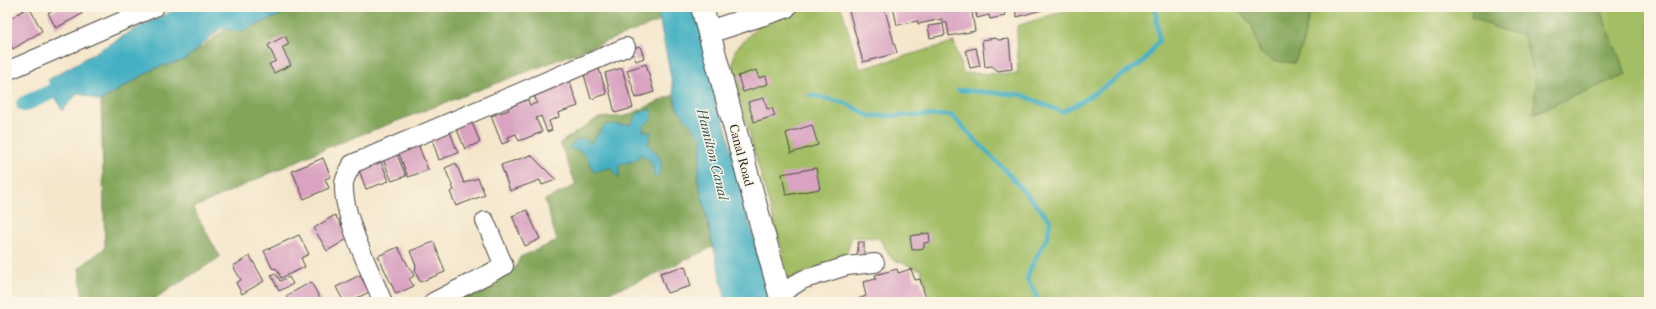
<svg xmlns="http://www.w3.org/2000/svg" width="1656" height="309" font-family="'IM FELL French Canon',serif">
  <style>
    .green { fill: #a3be65; stroke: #677448 }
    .forest { fill: #82a55a; stroke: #566842 }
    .water { fill: #45b0c3; stroke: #386e77 }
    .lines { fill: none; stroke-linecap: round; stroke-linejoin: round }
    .stream { stroke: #45b0c3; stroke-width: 4.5 }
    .canal { stroke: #45b0c3; stroke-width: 16 }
    .building { fill: #d9a3c1 }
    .minor-casing { stroke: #494743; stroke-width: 20 }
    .major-casing { stroke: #494743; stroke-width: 24 }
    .minor { stroke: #fff; stroke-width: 18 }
    .major { stroke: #fff; stroke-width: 22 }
    .labels { text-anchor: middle; stroke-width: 3; stroke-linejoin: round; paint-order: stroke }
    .street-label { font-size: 13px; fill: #2b2b2b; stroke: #fcf5e5 }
    .water-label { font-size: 14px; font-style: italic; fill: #345a60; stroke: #fcf5e5 }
  </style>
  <rect width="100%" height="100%" fill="#fcf5e5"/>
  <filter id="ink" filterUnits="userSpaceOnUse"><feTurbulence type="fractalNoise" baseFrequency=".025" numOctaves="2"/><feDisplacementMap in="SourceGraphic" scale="8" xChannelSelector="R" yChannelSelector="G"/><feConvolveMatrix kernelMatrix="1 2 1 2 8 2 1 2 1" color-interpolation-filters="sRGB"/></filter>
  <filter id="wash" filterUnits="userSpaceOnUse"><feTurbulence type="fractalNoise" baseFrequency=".012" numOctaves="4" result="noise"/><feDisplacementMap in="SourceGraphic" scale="16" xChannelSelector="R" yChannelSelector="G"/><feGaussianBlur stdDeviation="0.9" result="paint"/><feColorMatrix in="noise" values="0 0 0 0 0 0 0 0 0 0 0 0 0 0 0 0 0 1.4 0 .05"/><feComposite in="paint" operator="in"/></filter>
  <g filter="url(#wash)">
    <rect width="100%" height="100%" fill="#f4e6cb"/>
    <polygon class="green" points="811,7 841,7 860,69 954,42 963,73 1018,74 1017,26 1076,7 1235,7 1252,25 1260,53 1302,47 1309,15 1327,7 1472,7 1472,17 1499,29 1524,36 1536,83 1535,113 1626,74 1599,7 1649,7 1649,302 931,302 921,270 892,259 879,238 852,237 845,257 785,280 782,250 732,72 735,50 763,21"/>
    <g class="forest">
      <polygon points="300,7 657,7 660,21 326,148 193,208 220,257 149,302 83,302 79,268 105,248 101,101 155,68 185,60 225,29 239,32"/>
      <polygon points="1235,7 1327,7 1309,15 1302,47 1294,63 1274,61 1260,53 1252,25"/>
      <polygon points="1472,7 1599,7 1626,74 1534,113 1536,83 1524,36 1499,29 1471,17"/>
      <polygon points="673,95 677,108 702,138 698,179 713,247 649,277 585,302 448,302 515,268 520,257 557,241 545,200 576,185 560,143 598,118 626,116"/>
    </g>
    <g class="water">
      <polygon points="182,7 300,7 239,32 221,28 185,60 155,68 100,101 78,93 62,111 48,80 139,27"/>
      <polygon points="657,7 695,7 770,302 726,302 698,179 702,138 677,108"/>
      <path d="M651,109L652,118L644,126L643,131L651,132L648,145C658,154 669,166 655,178L651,162L641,154L635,161L619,164V179L611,167L594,172C586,155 587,152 568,148L577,140L584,138L591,143L606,124L630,125L638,113Z"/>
    </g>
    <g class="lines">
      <g class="stream">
        <polyline points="958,90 1022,95 1062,112 1084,100 1144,61 1159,40 1155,7"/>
        <polyline points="810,95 846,103 869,116 951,115 1004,169 1050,220 1048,236 1033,263 1027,278 1040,302"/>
      </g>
      <polyline class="canal" points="24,104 72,83"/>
    </g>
    <g id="blocks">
      <g class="building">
        <polygon points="29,7 42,31 13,49 7,37 7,18 14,16"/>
        <polygon points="61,7 79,7 82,14 56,28 48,13"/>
        <polygon points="848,7 884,7 897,53 863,62"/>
        <polygon points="893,7 971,7 975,31 949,36 947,23 943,23 942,19 918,24 918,21 897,25"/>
        <polygon points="975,7 1003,7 1005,16 990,19 989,15 977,18"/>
        <polygon points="1014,7 1052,7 1017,17"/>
        <polygon points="943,24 945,35 930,38 928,26"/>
        <polygon points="285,36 289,44 282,48 291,65 274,73 269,64 276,61 268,45"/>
        <polygon points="996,38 998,40 1009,39 1012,69 998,71 992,66 985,67 982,40"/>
        <polygon points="640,46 644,58 636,61 631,49"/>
        <polygon points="976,48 980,66 970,68 966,50"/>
        <polygon points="646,64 654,92 636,98 627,70"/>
        <polygon points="598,66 607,94 591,99 583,71"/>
        <polygon points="622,68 633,108 615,113 605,73"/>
        <polygon points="756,70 759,78 766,76 768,84 743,92 738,76"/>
        <polygon points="569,80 578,106 558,113 559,117 549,121 552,130 547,132 541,116 536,118 542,132 519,141 516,134 508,137 510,141 502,144 491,116 509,110 507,105 527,98 530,105 537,103 533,92"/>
        <polygon points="764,98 767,109 772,108 775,116 754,122 748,102"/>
        <polygon points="470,118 480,142 465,149 455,125"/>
        <polygon points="812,125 818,145 791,153 786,133"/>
        <polygon points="449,129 458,153 439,160 431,136"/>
        <polygon points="417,141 428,170 408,177 397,149"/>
        <polygon points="395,150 406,176 392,181 381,155"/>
        <polygon points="531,155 556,180 542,185 540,180 510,191 501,165"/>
        <polygon points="323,158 331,177 325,179 329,188 304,199 292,171"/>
        <polygon points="380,159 389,181 366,189 358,167"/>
        <polygon points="456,163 464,183 478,178 485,195 456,206 450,192 454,190 445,168"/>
        <polygon points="816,168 820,189 786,195 782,174"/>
        <polygon points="527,210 540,239 525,246 512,216"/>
        <polygon points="335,215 349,238 327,251 314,228"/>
        <polygon points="929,233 930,242 924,243 924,248 912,250 910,236"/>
        <polygon points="299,235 309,254 301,258 305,267 281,278 277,269 272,268 264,251"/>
        <polygon points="434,242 445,272 420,282 415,271 416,266 410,251"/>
        <polygon points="858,242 864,242 864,256 857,256"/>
        <polygon points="398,247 414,276 409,279 414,286 396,294 378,256"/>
        <polygon points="250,256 264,281 242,294 236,283 241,280 233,266"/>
        <polygon points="685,266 691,286 667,293 660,273"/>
        <polygon points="897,269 898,273 911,269 915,280 920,279 927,302 859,302 858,299 866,296 863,282 876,279 875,275"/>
        <polygon points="275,273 280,281 289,277 293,284 279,291 271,275"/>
        <polygon points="360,275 369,292 349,302 344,302 336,287"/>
        <polygon points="311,282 322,302 290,302 286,296"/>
        <polygon points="496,297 498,302 485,302"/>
      </g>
    </g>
  </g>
  <g filter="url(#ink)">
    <use href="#blocks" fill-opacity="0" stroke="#494743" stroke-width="1"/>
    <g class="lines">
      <defs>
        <g id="minor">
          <polyline points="7,71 155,7"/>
          <polyline points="780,294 802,280 847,266 875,263"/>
          <path d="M383,302C371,273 342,214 344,184C344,178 350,170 352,164L626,47"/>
          <polyline points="433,302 504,266 485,221"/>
        </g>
        <g id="major">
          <polyline points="702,7 782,302"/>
          <polyline points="709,32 785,7"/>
        </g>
      </defs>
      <use href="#minor" class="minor-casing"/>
      <use href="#major" class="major-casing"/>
      <use href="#minor" class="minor"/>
      <use href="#major" class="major"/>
    </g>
  </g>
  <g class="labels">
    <g class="street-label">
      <text transform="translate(742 155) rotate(75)" y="5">Canal Road</text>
    </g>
    <g class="water-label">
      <text transform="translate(713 154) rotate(76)" y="5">Hamilton Canal</text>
    </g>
  </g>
  <rect width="1656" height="309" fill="none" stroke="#fcf5e5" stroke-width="24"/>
</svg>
